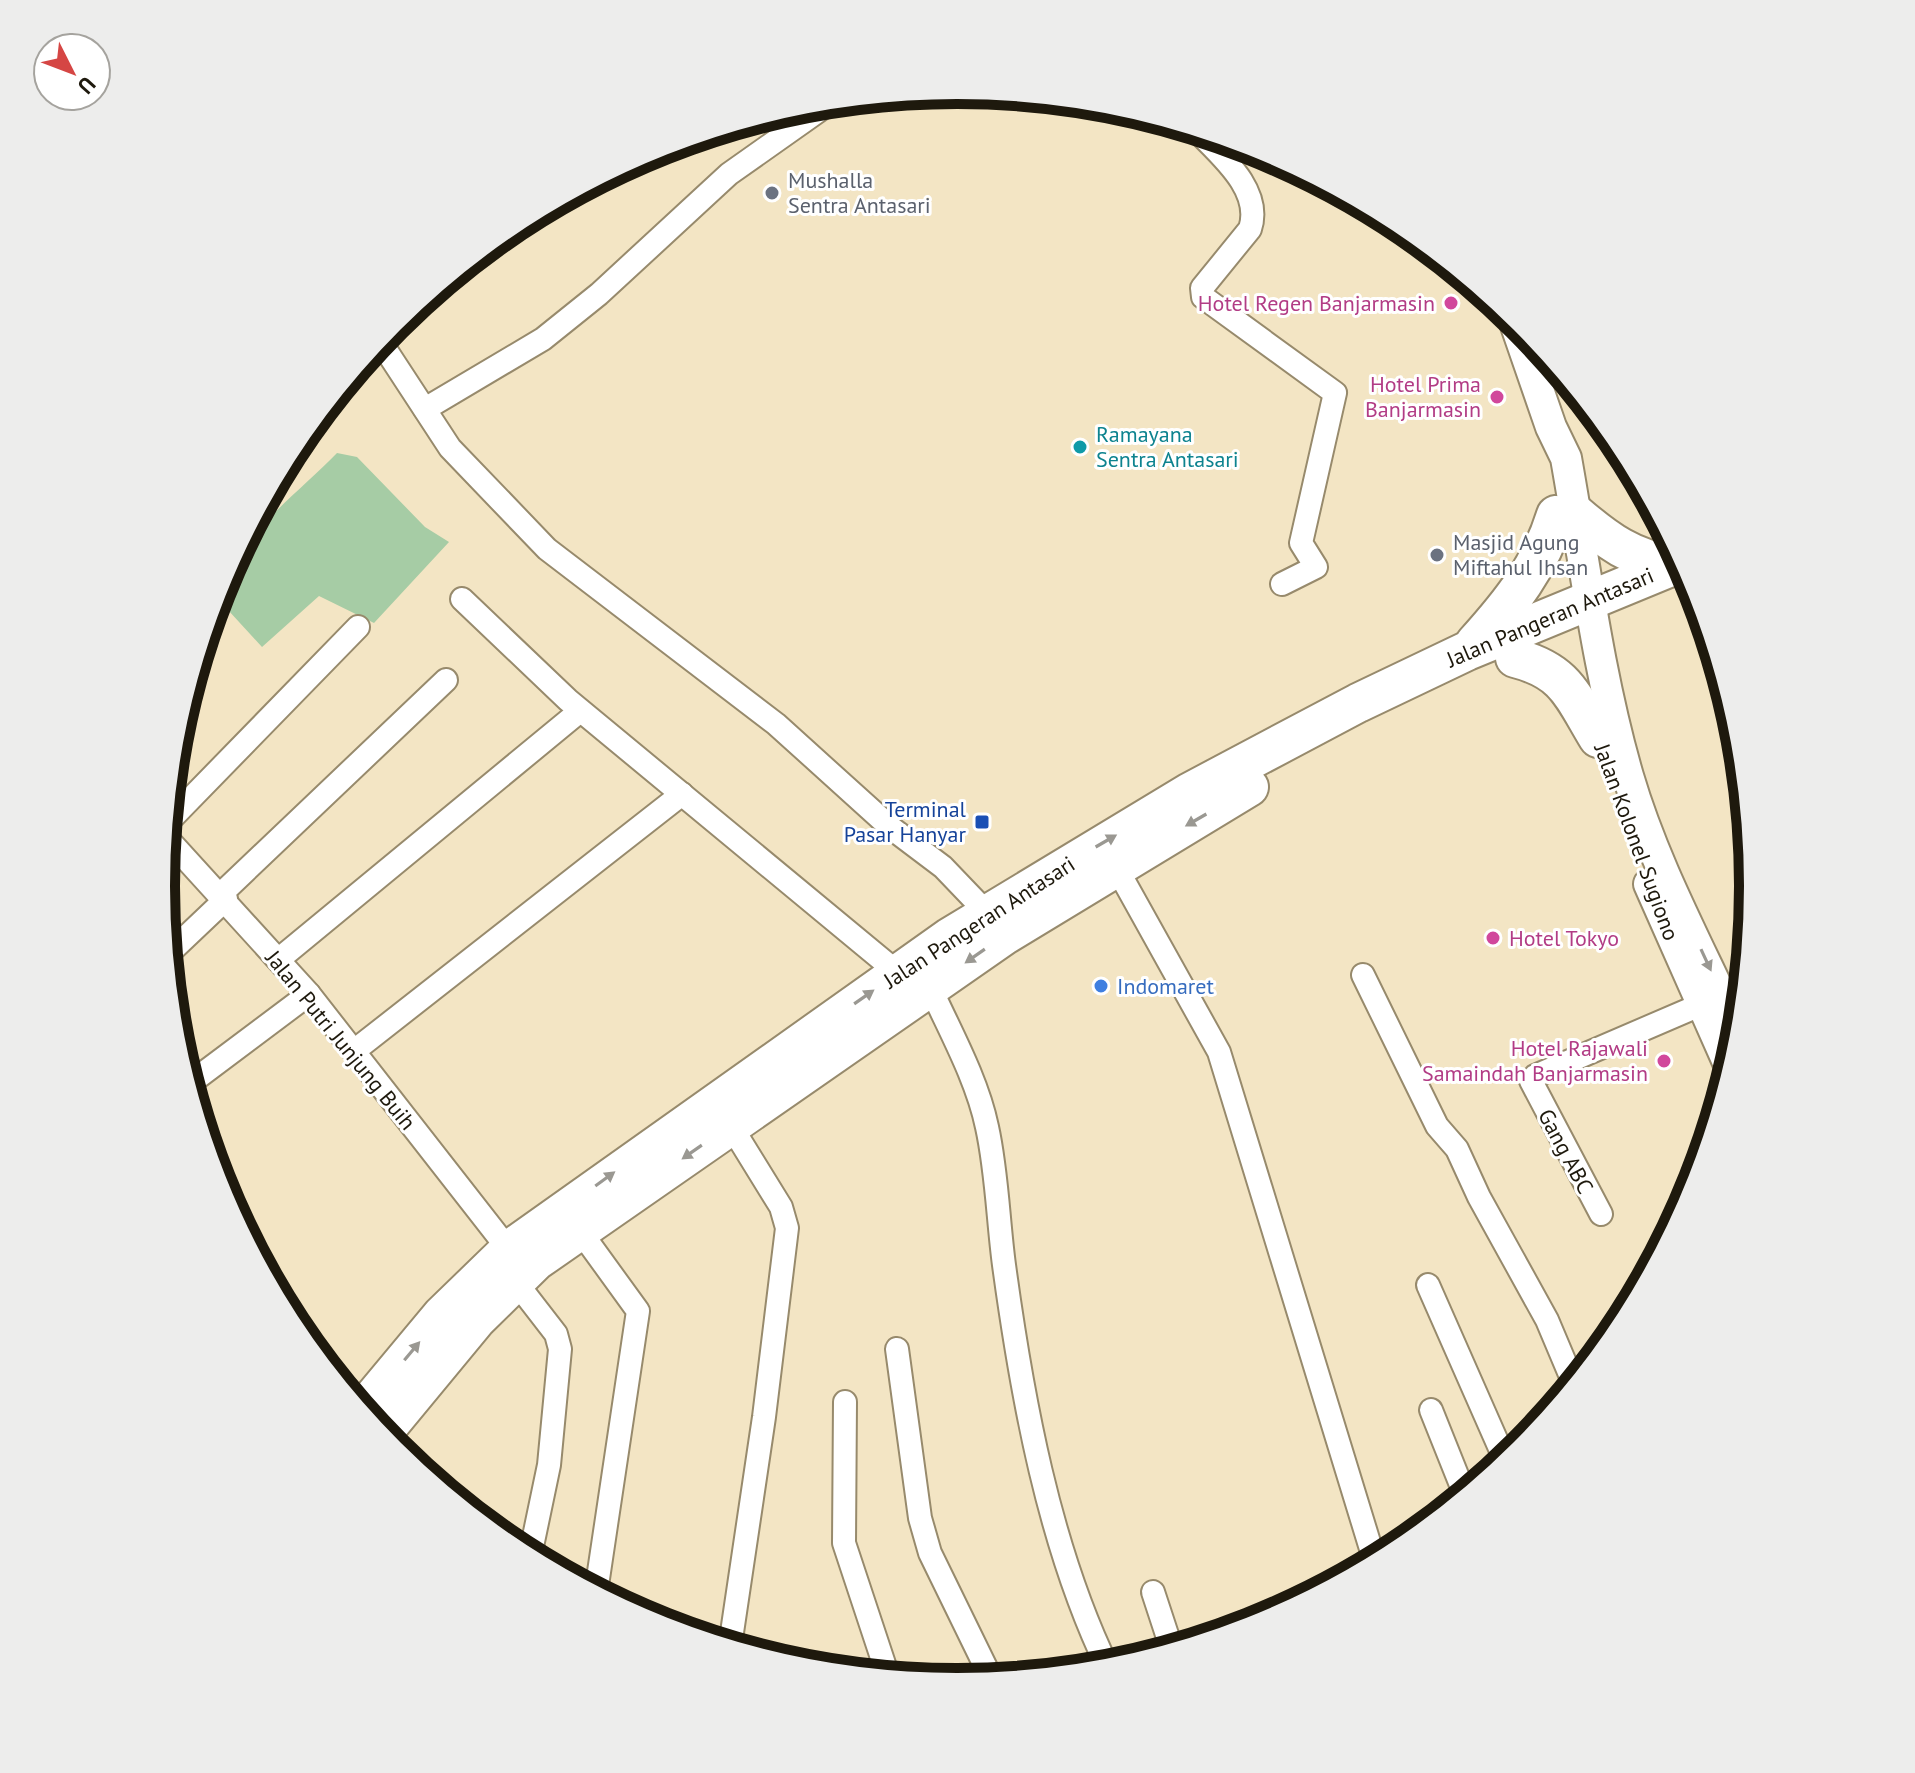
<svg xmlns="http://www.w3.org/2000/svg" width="1915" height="1773" font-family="'PT Sans',sans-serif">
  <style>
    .green { fill: #a6cca5 }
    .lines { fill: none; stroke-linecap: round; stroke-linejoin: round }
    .street-casing { stroke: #978a6c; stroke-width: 26 }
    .secondary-casing { stroke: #978a6c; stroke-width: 34 }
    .highway-casing { stroke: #978a6c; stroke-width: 42 }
    .street { stroke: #fff; stroke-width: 22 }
    .secondary { stroke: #fff; stroke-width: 30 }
    .highway { stroke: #fff; stroke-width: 38 }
    .oneway { fill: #9a9892 }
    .worship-dot { fill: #6b7280; stroke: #fff; stroke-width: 3 }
    .hotel-dot { fill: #d1479c; stroke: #fff; stroke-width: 3 }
    .culture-dot { fill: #0f9aa8; stroke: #fff; stroke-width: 3 }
    .transit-dot { fill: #1a4fb4; stroke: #fff; stroke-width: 3 }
    .shop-dot { fill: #3f7fe0; stroke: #fff; stroke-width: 3 }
    .labels { text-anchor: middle; stroke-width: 6; stroke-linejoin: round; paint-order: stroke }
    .worship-label { font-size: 22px; fill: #5b616d; stroke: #fff; text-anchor: start }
    .hotel-label { font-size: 22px; fill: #b23c85; stroke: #fff; text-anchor: end }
    .culture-label { font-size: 22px; fill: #0d838f; stroke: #fff; text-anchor: start }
    .street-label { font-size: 22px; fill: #1e190d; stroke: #fff }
    .transit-label { font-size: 22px; fill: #164399; stroke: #fff; text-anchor: end }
    .shop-label { font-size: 22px; fill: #366cbe; stroke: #fff; text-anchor: start }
    .rim { fill: none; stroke: #1e190d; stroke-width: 10 }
  </style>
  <rect width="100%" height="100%" fill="#f3e5c4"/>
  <path class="green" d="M337,453L357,457L425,527L449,542L374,623L319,596L262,647L217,598C235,539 295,496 337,453Z"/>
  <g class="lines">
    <defs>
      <g id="street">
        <path d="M1196,130C1220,155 1263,190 1250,229L1202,288L1203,297L1335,393L1301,543L1316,567L1282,584"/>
        <polyline points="380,341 450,448 547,549 776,724 890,827 943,867 988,914"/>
        <polyline points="425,409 543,339 599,294 729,174 831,102"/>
        <polyline points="462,599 568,700 898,973"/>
        <polyline points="167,823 358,627"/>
        <polyline points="166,837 309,994 509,1250"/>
        <polyline points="1116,867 1219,1052 1375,1562"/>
        <polyline points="220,895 446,680"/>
        <polyline points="168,954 226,899"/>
        <polyline points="278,960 580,711"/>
        <polyline points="1363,975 1437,1126 1457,1149 1479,1197 1547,1320 1574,1384"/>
        <path d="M930,987C950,1031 977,1079 987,1127C997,1172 998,1220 1004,1265C1022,1397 1049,1547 1108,1668"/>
        <polyline points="354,1051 682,794"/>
        <polyline points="189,1084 309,994"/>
        <polyline points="1601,1214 1531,1081 1535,1076 1700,1005"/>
        <polyline points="580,1231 638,1311 596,1592"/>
        <polyline points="515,1281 556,1334 560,1349 549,1465 530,1556"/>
        <polyline points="1428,1285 1506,1462"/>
        <polyline points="897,1349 920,1518 930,1553 992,1680"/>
        <polyline points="845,1402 844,1543 888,1676"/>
        <polyline points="1431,1410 1465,1495"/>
        <polyline points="1153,1592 1172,1650"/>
        <polyline points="730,1646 764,1417 787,1228 781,1207 731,1126"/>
      </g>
      <g id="secondary">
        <path d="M1513,317L1551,427L1566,458C1585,564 1598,673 1628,776C1654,865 1701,950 1739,1034"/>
        <polyline points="1649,884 1731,1069"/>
      </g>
      <g id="highway">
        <path d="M1576,514C1606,540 1633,560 1674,565"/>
        <path d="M1475,643C1511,603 1540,567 1556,515"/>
        <path d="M1515,658C1566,671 1572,695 1598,738"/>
        <polyline points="362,1411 442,1315 509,1250 950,937 1190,792 1358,703 1467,651 1683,562"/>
        <polyline points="382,1434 477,1319 536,1261 1005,935 1249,787"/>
      </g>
    </defs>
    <use href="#street" class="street-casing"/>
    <use href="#secondary" class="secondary-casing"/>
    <use href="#highway" class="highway-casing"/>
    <use href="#street" class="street"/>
    <use href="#secondary" class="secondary"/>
    <use href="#highway" class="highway"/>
  </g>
  <defs><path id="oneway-solid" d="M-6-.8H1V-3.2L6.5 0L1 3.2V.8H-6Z" transform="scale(2)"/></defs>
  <g class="oneway">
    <use href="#oneway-solid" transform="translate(1196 820) rotate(150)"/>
    <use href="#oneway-solid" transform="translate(1106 841) rotate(-30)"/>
    <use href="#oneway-solid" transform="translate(975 956) rotate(145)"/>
    <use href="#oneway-solid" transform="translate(1706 960) rotate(65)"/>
    <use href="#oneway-solid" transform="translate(864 997) rotate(-35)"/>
    <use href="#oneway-solid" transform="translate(692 1152) rotate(145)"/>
    <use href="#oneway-solid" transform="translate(605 1179) rotate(-36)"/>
    <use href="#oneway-solid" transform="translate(412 1351) rotate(-50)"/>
  </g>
  <g class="worship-dot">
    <circle cx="772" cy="193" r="8"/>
    <circle cx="1437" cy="555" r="8"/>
  </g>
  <g class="hotel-dot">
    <circle cx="1451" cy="303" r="8"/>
    <circle cx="1497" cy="397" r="8"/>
    <circle cx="1493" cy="938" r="8"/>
    <circle cx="1664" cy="1061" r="8"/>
  </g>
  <circle class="culture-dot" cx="1080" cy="447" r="8"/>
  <rect class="transit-dot" x="974" y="814" width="16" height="16" rx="4"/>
  <circle class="shop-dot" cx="1101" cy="986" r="8"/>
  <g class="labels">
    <g class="worship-label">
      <text x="788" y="188">Mushalla<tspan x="788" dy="25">Sentra Antasari</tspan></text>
      <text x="1453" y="550">Masjid Agung<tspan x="1453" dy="25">Miftahul Ihsan</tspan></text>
    </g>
    <g class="hotel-label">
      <text x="1435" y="311">Hotel Regen Banjarmasin</text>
      <text x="1481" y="392">Hotel Prima<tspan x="1481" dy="25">Banjarmasin</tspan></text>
      <text x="1509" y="946" text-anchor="start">Hotel Tokyo</text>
      <text x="1648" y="1056">Hotel Rajawali<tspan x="1648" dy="25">Samaindah Banjarmasin</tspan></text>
    </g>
    <g class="culture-label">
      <text x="1096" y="442">Ramayana<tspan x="1096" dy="25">Sentra Antasari</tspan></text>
    </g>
    <g class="street-label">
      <text transform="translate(1550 617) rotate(-23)" y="8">Jalan Pangeran Antasari</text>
      <text transform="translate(1637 842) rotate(70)" y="8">Jalan Kolonel Sugiono</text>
      <text transform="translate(979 922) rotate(-33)" y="8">Jalan Pangeran Antasari</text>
      <text transform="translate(341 1040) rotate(51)" y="8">Jalan Putri Junjung Buih</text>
      <text transform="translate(1566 1151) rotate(62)" y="8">Gang ABC</text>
    </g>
    <g class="transit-label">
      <text x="966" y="817">Terminal<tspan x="966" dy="25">Pasar Hanyar</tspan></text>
    </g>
    <g class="shop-label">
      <text x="1117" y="994">Indomaret</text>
    </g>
  </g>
  <path d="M0 0H1915V1773H0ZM175 886a782 782 0 1 1 1564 0a782 782 0 1 1-1564 0Z" fill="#ededec" fill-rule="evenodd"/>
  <path class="rim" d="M175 886a782 782 0 1 1 1564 0a782 782 0 1 1-1564 0Z"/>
  <g transform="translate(72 72) rotate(132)"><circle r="38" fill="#ffffff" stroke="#a5a39e" stroke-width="2"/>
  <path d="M0-6L14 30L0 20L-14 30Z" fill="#d54644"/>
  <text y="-12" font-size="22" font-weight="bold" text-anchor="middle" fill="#1e190d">U</text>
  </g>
</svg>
